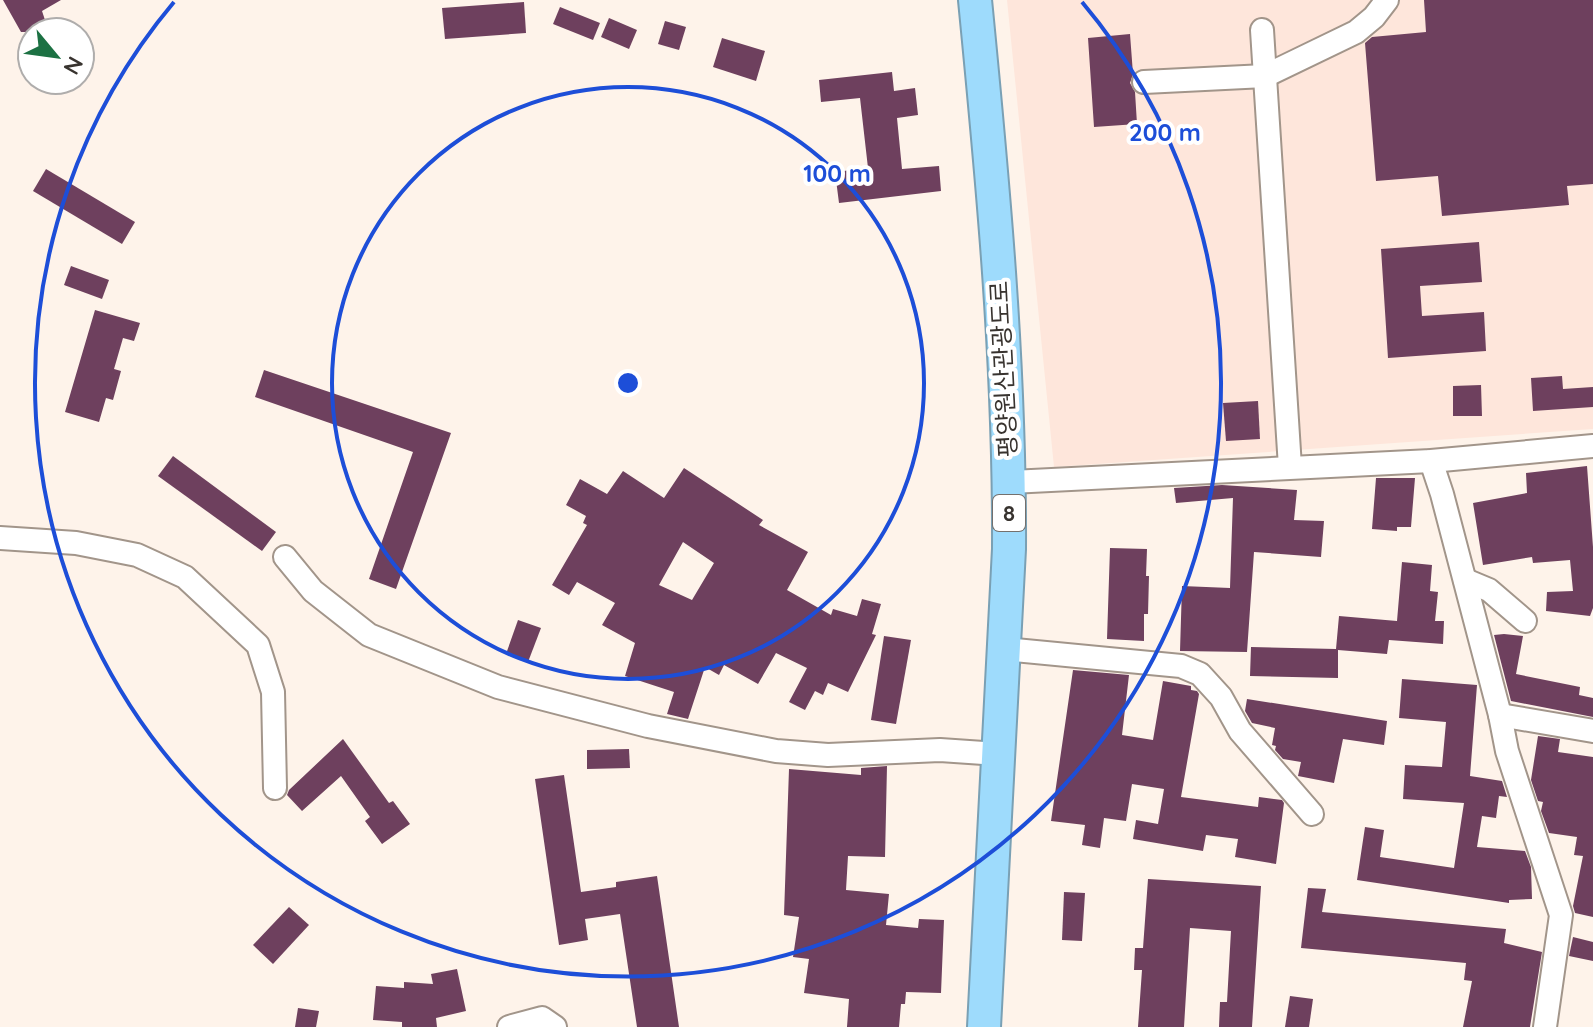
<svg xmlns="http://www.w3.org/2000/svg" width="1593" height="1027" font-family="Quicksand,'Noto Sans KR',sans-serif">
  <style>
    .industrial { fill: #fee6db }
    .building { fill: #6e405e; fill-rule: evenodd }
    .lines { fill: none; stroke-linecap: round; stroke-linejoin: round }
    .minor-casing { stroke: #a2958a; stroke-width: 26 }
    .highway-casing { stroke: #7aa0b4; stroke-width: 36 }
    .minor { stroke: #fff; stroke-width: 22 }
    .highway { stroke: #9edbfc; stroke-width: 32 }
    .ring { fill: none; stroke: #1d4ed8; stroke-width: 4 }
    .labels { text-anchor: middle; stroke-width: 8; stroke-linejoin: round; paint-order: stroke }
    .shield { fill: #fff; stroke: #74706d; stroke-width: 2 }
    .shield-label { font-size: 22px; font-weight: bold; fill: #38332f }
    .street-label { font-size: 24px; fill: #38332f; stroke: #fff }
    .centre { fill: #1d4ed8; stroke: #fff; stroke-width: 4 }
    .ring-label { font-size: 24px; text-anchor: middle; font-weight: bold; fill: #1d4ed8; stroke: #fff; stroke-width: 8; stroke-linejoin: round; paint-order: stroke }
  </style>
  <rect width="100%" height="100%" fill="#fef3ea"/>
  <polygon class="industrial" points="1007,0 1593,0 1593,429 1054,467"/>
  <g class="building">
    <polygon points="3,0 61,0 42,11 49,32 21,32"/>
    <polygon points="1424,0 1593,0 1593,184 1567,186 1569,205 1442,216 1438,176 1376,181 1365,43 1372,37 1426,32"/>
    <polygon points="524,2 526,33 445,39 442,8"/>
    <polygon points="560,7 600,23 593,40 553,24"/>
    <polygon points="609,18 637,30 629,49 601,37"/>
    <polygon points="665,21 686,27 679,50 658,44"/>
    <polygon points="1130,34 1133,74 1130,83 1135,92 1137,124 1094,127 1088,38"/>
    <polygon points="722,38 765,51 756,81 713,67"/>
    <polygon points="892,72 894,91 915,88 918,115 897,118 902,169 939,166 941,191 839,203 835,172 868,168 860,98 821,102 819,80"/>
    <polygon points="46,169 135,222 122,244 33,191"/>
    <polygon points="1479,242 1482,282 1420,286 1422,316 1484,312 1486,351 1388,358 1381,249"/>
    <polygon points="71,266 109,280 102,299 64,285"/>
    <polygon points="95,310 140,323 134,341 123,338 114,369 121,371 113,400 106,398 99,422 65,412"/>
    <polygon points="264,370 451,433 396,589 369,579 413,452 255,397"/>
    <polygon points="1562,376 1563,389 1593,387 1593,407 1533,411 1531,378"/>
    <polygon points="1481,385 1482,416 1453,416 1453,386"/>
    <polygon points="1258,401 1260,439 1226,441 1223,403"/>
    <polygon points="173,456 276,532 262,551 158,476"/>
    <polygon points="1587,466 1593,547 1593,608 1590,616 1546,611 1547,592 1573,591 1570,560 1533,563 1532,557 1483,565 1473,503 1527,493 1526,473"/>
    <path d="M684,468L763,520L759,525L808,552L787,590L831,615L833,609L857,616L862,599L881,604L872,634L876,635L848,692L828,683L823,695L815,691L805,710L789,702L807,668L776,653L758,684L724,665L719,675L705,667L688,719L667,714L674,692L625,676L635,643L602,625L615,603L577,582L569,595L552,585L587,525L583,523L586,516L566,505L580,479L607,494L623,471L664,498ZM683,542L714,563L692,600L659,585Z"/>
    <polygon points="1376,478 1415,478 1411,527 1397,527 1397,531 1372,529"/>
    <polygon points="1222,485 1297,490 1294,520 1324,521 1321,557 1254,552 1247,652 1180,651 1182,586 1230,588 1233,498 1176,503 1174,488"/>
    <polygon points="1110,548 1147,549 1146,576 1149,576 1148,614 1144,614 1144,641 1107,639"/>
    <polygon points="1402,562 1432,565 1430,591 1438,592 1435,621 1444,621 1443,644 1389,640 1387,654 1338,650 1338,678 1250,676 1251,647 1336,649 1339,616 1397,621"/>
    <polygon points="518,620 541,628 528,662 506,654"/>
    <polygon points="1504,634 1523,636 1516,674 1580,687 1579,695 1593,698 1593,717 1511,701 1494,635"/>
    <polygon points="884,636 911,640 896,724 871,720"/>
    <polygon points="1073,670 1129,675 1122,735 1153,740 1163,681 1191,686 1191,690 1197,691 1199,694 1181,797 1258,807 1259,797 1282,800 1284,803 1276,864 1235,857 1238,839 1206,835 1203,851 1133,839 1136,820 1158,824 1164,789 1132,784 1126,821 1104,818 1100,848 1082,845 1085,825 1051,821"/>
    <polygon points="1402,679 1477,685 1470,776 1502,781 1507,797 1499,796 1496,818 1482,816 1477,847 1525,851 1531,867 1532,899 1509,900 1509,903 1357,880 1365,827 1384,830 1380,857 1454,868 1464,803 1403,799 1405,765 1442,767 1446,722 1399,718"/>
    <polygon points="1247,699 1387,721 1384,745 1343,739 1334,783 1298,776 1301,762 1283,759 1275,750 1276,746 1272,745 1275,728 1252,723 1245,711"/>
    <polygon points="1538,736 1560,739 1558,752 1593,757 1593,917 1575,913 1573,906 1583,856 1574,855 1577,837 1549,833 1541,811 1543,802 1538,801 1531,780"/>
    <polygon points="343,739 389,803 393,801 410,824 382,844 365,821 370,817 341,776 302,811 287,795 289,790"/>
    <polygon points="629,749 630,768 587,769 587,750"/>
    <polygon points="887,766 885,857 848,856 846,890 889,894 886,925 918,928 919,919 944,920 941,993 906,992 905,1004 901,1004 899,1027 847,1027 849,999 804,993 809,959 793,957 799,917 784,915 789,769 861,775 861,768"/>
    <polygon points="564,775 581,892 616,887 616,882 657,876 679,1027 637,1027 620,914 585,919 588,940 559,945 535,779"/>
    <polygon points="1148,879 1261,886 1252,1027 1219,1027 1220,1002 1227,1002 1231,931 1190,928 1184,1027 1138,1027 1142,970 1134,970 1135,948 1143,948"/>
    <polygon points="1308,888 1326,889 1322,912 1506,929 1504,943 1542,952 1530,1027 1463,1027 1472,981 1464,980 1466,963 1301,948"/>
    <polygon points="1064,892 1085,893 1082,941 1062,940"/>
    <polygon points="289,907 309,925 273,964 253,945"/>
    <polygon points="1573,937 1593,942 1593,961 1569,956"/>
    <polygon points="457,969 466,1011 436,1018 437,1027 402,1027 402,1022 373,1020 376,986 404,988 404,982 433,984 431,974"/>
    <polygon points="1290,996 1313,999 1309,1027 1285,1027"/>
    <polygon points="298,1008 319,1011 316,1027 295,1027"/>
  </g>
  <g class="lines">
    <defs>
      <g id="minor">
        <polyline points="1262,30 1290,467"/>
        <polyline points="1144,82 1265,76 1356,32 1374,17 1387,0"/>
        <polyline points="1431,461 1442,494 1500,715 1507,751 1561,915 1545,1027"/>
        <polyline points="1009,482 1431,461 1593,446"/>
        <polyline points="0,538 76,543 137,555 185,577 258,645 273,692 275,788"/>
        <polyline points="285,557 313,591 369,635 498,687 648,726 776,751 828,755 940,750 998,754"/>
        <polyline points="1465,580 1489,590 1525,621"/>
        <polyline points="1004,649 1181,666 1200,674 1221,697 1240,731 1312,814"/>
        <polyline points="1500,715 1593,731"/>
        <polyline points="509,1027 542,1018 555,1027"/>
      </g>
      <path id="highway" d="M975,0C993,183 1010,365 1009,549L984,1027"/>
    </defs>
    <use href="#minor" class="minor-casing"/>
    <use href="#highway" class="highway-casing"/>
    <use href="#minor" class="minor"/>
    <use href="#highway" class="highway"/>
  </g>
  <g class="ring">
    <circle cx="628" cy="383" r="296"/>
    <path d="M1082 2A593 593 0 1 1 174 2"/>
  </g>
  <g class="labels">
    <rect class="shield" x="993" y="495" width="32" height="36" rx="6"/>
    <g class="shield-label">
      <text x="1009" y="521">8</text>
    </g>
    <g class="street-label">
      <text transform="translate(1004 369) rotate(-93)" y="8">평양원산관광도로</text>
    </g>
  </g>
  <circle cx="628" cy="383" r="12" class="centre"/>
  <g class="ring-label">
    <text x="1165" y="141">200 m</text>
    <text x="837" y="182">100 m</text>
  </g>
  <g transform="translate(56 56) rotate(119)"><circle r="38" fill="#ffffff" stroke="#afadac" stroke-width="2"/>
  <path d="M0-6L14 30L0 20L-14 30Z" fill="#1c7143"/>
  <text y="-12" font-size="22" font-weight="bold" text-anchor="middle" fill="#38332f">N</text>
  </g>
</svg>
